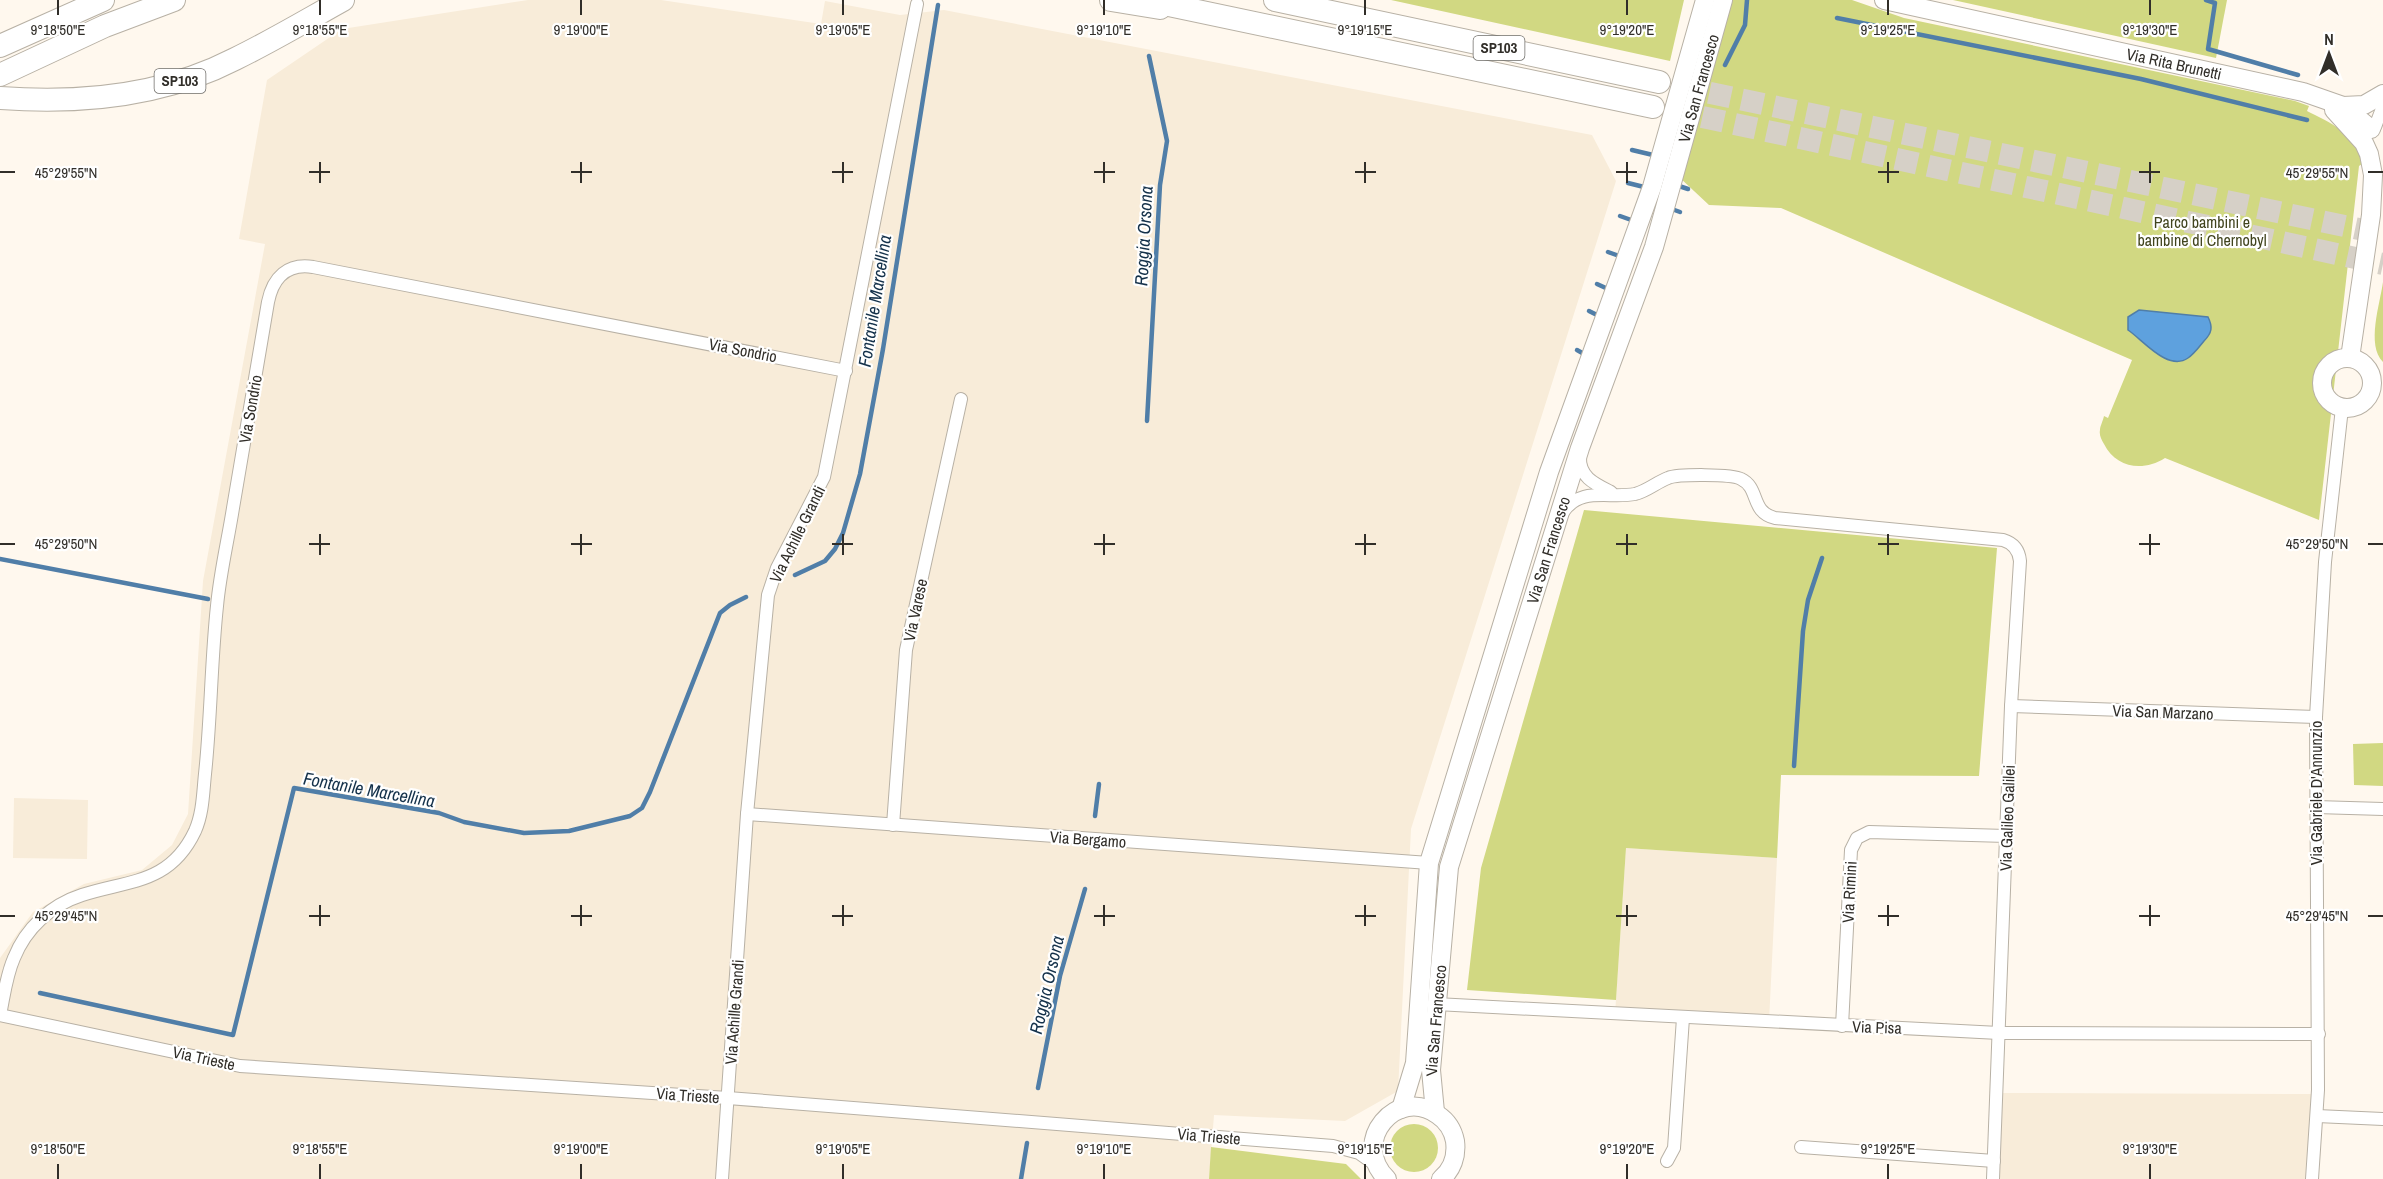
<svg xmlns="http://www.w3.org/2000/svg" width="2383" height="1179" font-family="'Archivo Narrow',sans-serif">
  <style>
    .built { fill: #f8ecd9 }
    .green { fill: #d1d882 }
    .water { fill: #5ea1de; stroke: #507ea8; stroke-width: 1.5 }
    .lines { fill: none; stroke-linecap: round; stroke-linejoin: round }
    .stream { stroke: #507ea8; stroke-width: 4.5 }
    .highway-tunnel { stroke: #d6d0c7; stroke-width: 22; stroke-dasharray: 22 11; stroke-linecap: butt }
    .street-casing { stroke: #b8b1a5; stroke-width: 14 }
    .secondary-casing { stroke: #b8b1a5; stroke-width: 20 }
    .highway-casing { stroke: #b8b1a5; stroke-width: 24 }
    .street { stroke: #fff; stroke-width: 12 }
    .secondary { stroke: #fff; stroke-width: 18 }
    .highway { stroke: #fff; stroke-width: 22 }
    .ticks { fill: none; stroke: #312e29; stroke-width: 2 }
    .labels { text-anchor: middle; stroke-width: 4.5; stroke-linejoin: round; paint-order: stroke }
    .shield { fill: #fff; stroke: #6f6d69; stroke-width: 1.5 }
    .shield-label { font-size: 15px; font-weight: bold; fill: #312e29 }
    .street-label { font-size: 16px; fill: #312e29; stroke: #fff }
    .park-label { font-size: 16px; fill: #41441e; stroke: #fff }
    .water-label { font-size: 18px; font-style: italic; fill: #14314a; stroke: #fff }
    .ticks-label { font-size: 15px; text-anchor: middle; fill: #312e29; stroke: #fff; stroke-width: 4.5; stroke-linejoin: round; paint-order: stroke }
  </style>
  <rect width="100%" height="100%" fill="#fff8ee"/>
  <g class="built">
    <polygon points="528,0 661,0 821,24 825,1 900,15 944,10 1592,135 1616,181 1411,829 1398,1091 1345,1121 1214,1115 1209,1179 0,1179 0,958 33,912 84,884 142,870 172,845 188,814 203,581 265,244 239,239 267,80 342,29"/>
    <polygon points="14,798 88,800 87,859 13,858"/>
    <polygon points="1626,848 1777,858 1769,1022 1615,1014"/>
    <polygon points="1997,1093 2318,1094 2312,1179 1993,1179"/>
  </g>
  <g class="green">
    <polygon points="1391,0 1684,0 1670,61"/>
    <path d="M1727,0H1852L1904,18L2295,101L2309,106L2307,111C2327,121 2363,137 2362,164L2359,166L2319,520L2165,458C2143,472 2116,468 2104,444C2101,439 2099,435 2100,430C2100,426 2103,421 2104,416L2108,418L2132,360L1781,208L1709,205L1679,177Z"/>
    <polygon points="1953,0 2227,0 2216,58"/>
    <path d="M2383,282V362C2366,345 2380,304 2383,282Z"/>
    <polygon points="1584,510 1997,548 1979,776 1781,775 1777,858 1626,848 1616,1000 1467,990 1481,868"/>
    <polygon points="2383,743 2383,786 2354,785 2353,744"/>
    <circle cx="1414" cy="1148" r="24"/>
    <polygon points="1211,1147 1346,1164 1361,1179 1209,1179"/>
  </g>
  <path class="water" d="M2139,310L2208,317C2213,327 2212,333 2204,341C2199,347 2194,354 2188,358C2168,372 2143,340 2128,330V317Z"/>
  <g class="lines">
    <g class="stream">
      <polyline points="2206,0 2215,3 2208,49 2298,75"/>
      <polyline points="1837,18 2141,79 2307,120"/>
      <polyline points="1725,65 1745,25 1747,0"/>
      <polyline points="1632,150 1653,155"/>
      <polyline points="1628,183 1644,187"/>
      <polyline points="1676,185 1688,189"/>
      <polyline points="1669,208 1680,212"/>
      <polyline points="1620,216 1634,221"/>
      <polyline points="1608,252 1622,257"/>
      <polyline points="1597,284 1608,289"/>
      <polyline points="1589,311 1599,316"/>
      <polyline points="1577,350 1584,354"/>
      <polyline points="1147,421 1160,185 1167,141 1149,56"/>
      <polyline points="0,559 208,599"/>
      <polyline points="795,575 825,561 835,549 843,533 860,474 883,349 938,5"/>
      <polyline points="1794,766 1803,631 1808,600 1822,558"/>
      <polyline points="1095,816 1099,784"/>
      <polyline points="40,993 233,1035 294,788 439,813 464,822 524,833 569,831 630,816 642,808 650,792 720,613 730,605 746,597"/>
      <polyline points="1038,1088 1060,976 1085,889"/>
      <polyline points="1021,1179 1027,1143"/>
    </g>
    <g class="highway-tunnel">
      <polyline points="1677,86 2383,234"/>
      <polyline points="1670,110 2383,264"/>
    </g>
    <defs>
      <g id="street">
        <polyline points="2375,127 2383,106"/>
        <path d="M1580,457C1579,477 1595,484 1611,492"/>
        <path d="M1563,512C1581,486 1609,499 1635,494C1647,491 1657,482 1668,478C1678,474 1732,474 1741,479C1760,488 1750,512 1775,518L2003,540C2013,543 2019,550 2020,561L2011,706L1993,1179"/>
        <polyline points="2011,706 2316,717"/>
        <polyline points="2316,807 2383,809"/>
        <polyline points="747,814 1429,863"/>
        <polyline points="893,825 906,650 961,399"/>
        <polyline points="1436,1004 1999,1033 2319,1034"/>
        <path d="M0,1015C4,996 6,976 14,958C26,928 51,905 82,895C129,880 170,884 195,831C203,813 203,793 205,774C211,718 211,662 217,606C220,573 228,540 233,508C245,439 256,370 268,302C273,277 288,263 313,267L846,371"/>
        <polyline points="0,1015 240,1066 728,1098 1333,1146 1359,1153 1376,1165"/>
        <polyline points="1842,1026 1851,850 1857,838 1869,832 2006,836"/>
        <polyline points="2317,1116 2383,1119"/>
        <polyline points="1801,1147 1994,1161"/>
        <polyline points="1667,1161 1674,1148 1683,1018"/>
        <polyline points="722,1179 747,814 768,595 777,568 824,477 917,4"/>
        <polyline points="2312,1179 2318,1090 2316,717 2325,562 2342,408"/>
      </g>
      <g id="secondary">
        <path id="s1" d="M1884,0L2303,92L2343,106L2371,129"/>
        <polyline points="2343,106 2364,105 2383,94"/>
        <polyline points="2334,110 2364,143 2369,154 2373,175 2371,215 2350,358"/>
        <circle cx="2347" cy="383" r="25"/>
        <polyline points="1401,1109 1415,1063 1429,863 1549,472 1652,187 1705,0"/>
        <path id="s2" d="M1435,1112L1431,1070L1449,867L1580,448L1654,247L1723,0"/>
        <path d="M1387,1179C1349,1142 1397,1085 1438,1115C1447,1121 1453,1131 1455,1141C1457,1156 1452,1170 1441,1179"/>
      </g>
      <g id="highway">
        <polyline points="1111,0 1160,8"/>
        <polyline points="1145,0 1653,107"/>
        <polyline points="1275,0 1659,82"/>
        <polyline points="0,46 103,0"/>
        <polyline points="0,75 105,26 174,0"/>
        <path d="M0,98C80,104 163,96 235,59C272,41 307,20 343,0"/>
      </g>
    </defs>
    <use href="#street" class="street-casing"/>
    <use href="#secondary" class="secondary-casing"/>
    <use href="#highway" class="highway-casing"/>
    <use href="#street" class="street"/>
    <use href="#secondary" class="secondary"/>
    <use href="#highway" class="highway"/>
  </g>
  <path class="ticks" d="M58,0V15M320,0V15M581,0V15M843,0V15M1104,0V15M1365,0V15M1627,0V15M1888,0V15M2150,0V15M320,162V183M581,162V183M843,162V183M1104,162V183M1365,162V183M1627,162V183M1888,162V183M2150,162V183M0,172H15M309,172H330M571,172H592M832,172H853M1094,172H1115M1355,172H1376M1616,172H1637M1878,172H1899M2139,172H2160M2368,172H2383M320,534V555M581,534V555M843,534V555M1104,534V555M1365,534V555M1627,534V555M1888,534V555M2150,534V555M0,544H15M309,544H330M571,544H592M832,544H853M1094,544H1115M1355,544H1376M1616,544H1637M1878,544H1899M2139,544H2160M2368,544H2383M320,905V926M581,905V926M843,905V926M1104,905V926M1365,905V926M1627,905V926M1888,905V926M2150,905V926M0,916H15M309,916H330M571,916H592M832,916H853M1094,916H1115M1355,916H1376M1616,916H1637M1878,916H1899M2139,916H2160M2368,916H2383M58,1164V1179M320,1164V1179M581,1164V1179M843,1164V1179M1104,1164V1179M1365,1164V1179M1627,1164V1179M1888,1164V1179M2150,1164V1179"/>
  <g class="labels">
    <g class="shield">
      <rect x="1473.5" y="36" width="51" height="24" rx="4.5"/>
      <rect x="154.5" y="69" width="51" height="24" rx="4.5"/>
    </g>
    <g class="shield-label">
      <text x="1499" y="53">SP103</text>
      <text x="180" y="86">SP103</text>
    </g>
    <g class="street-label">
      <text dy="6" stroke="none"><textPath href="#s1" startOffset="297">Via Rita Brunetti</textPath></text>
      <text dy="6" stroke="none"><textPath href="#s2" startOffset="1064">Via San Francesco</textPath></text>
      <text transform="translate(743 350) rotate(11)" y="6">Via Sondrio</text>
      <text transform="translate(250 409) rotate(-80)" y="6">Via Sondrio</text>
      <text transform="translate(797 534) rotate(-64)" y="6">Via Achille Grandi</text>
      <text dy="6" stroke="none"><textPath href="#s2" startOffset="578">Via San Francesco</textPath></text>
      <text transform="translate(915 610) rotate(-78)" y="6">Via Varese</text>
      <text transform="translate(2163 712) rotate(2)" y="6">Via San Marzano</text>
      <text transform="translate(2316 793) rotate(-90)" y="6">Via Gabriele D'Annunzio</text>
      <text transform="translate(2007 818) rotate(-88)" y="6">Via Galileo Galilei</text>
      <text transform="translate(1088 839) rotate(4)" y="6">Via Bergamo</text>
      <text transform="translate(1849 892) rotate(-87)" y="6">Via Rimini</text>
      <text transform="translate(734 1012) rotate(-86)" y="6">Via Achille Grandi</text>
      <text dy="6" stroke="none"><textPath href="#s2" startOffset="92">Via San Francesco</textPath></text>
      <text transform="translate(1877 1027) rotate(2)" y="6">Via Pisa</text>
      <text transform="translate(204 1058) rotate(12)" y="6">Via Trieste</text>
      <text transform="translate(688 1095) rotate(4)" y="6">Via Trieste</text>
      <text transform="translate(1209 1136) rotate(5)" y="6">Via Trieste</text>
    </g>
    <g class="park-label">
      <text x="2202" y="228">Parco bambini e<tspan x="2202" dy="18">bambine di Chernobyl</tspan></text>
    </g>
    <g class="water-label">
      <text transform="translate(1144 236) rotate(-87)" y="6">Roggia Orsona</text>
      <text transform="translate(875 301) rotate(-81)" y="6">Fontanile Marcellina</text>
      <text transform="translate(369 790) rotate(10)" y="6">Fontanile Marcellina</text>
      <text transform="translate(1047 985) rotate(-77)" y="6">Roggia Orsona</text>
    </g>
  </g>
  <g class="ticks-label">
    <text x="58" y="35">9°18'50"E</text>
    <text x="320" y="35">9°18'55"E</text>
    <text x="581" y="35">9°19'00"E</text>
    <text x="843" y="35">9°19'05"E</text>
    <text x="1104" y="35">9°19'10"E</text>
    <text x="1365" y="35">9°19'15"E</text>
    <text x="1627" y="35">9°19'20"E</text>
    <text x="1888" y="35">9°19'25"E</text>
    <text x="2150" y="35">9°19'30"E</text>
    <text x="66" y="178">45°29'55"N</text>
    <text x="2317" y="178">45°29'55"N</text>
    <text x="66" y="549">45°29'50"N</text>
    <text x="2317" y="549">45°29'50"N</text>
    <text x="66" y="921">45°29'45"N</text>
    <text x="2317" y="921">45°29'45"N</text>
    <text x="58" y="1154">9°18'50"E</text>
    <text x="320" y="1154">9°18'55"E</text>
    <text x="581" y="1154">9°19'00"E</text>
    <text x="843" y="1154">9°19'05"E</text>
    <text x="1104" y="1154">9°19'10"E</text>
    <text x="1365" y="1154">9°19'15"E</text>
    <text x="1627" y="1154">9°19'20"E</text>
    <text x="1888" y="1154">9°19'25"E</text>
    <text x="2150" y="1154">9°19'30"E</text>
  </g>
  <g transform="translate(2329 54)" stroke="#ffffff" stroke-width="4.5" paint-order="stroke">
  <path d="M0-4.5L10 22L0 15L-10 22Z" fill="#312e29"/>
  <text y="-9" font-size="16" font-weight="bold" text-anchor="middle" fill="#312e29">N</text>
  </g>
</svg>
